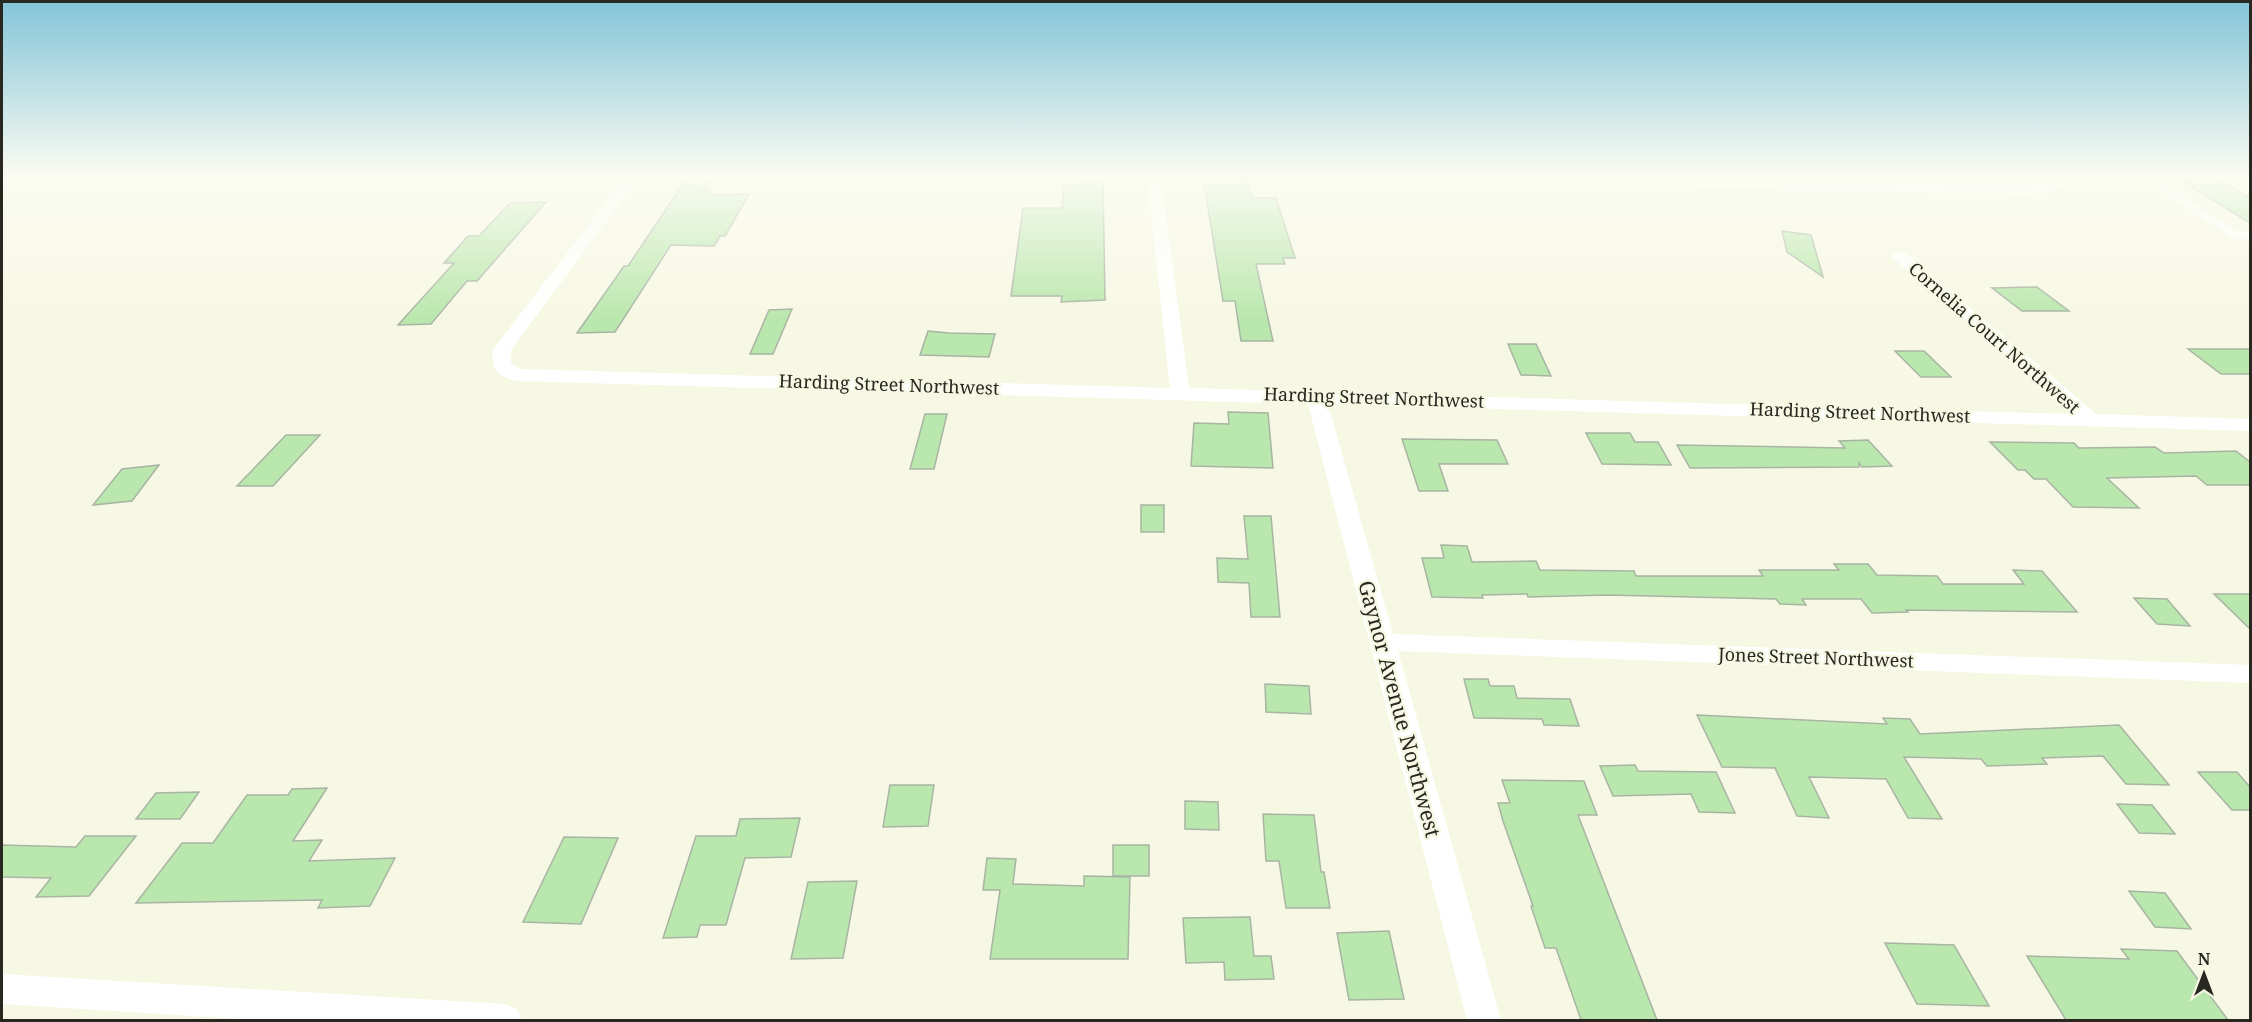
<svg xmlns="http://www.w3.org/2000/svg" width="2252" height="1022" font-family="'Noto Serif',serif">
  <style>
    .building { fill: #bae7ad; stroke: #a8b4a4; stroke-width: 1.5 }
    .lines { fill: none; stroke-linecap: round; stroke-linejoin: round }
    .lane { stroke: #fff; stroke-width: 8 }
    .street { fill: #fff; fill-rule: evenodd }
    .labels { text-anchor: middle; stroke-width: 5; stroke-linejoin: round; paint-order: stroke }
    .street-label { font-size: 18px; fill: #282821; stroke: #f7f8e3 }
    .near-street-label { font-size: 21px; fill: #282821; stroke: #f7f8e3 }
  </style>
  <rect width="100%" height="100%" fill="#f7f8e3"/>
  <g class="building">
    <polygon points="1203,177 1247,177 1252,198 1276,198 1295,258 1283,258 1285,264 1256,264 1273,341 1241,341 1235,301 1223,301"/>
    <polygon points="2175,177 2214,177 2250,198 2250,223"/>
    <polygon points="687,178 714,178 704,192 712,192 711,195 749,194 725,236 720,236 714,246 671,245 615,332 577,333 624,266 628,266"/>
    <polygon points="1078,179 1103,179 1105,300 1061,302 1062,296 1011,296 1023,208 1062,208 1064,185 1078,185"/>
    <polygon points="546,202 477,281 467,281 431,324 398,325 454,263 444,263 468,236 479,236 510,203"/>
    <polygon points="1782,231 1811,235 1823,277 1787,252"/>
    <polygon points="2037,287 2069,311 2022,311 1992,288"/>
    <polygon points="792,309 773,354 750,354 769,310"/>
    <polygon points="928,331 949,333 995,334 989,357 920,355"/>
    <polygon points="1508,344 1536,344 1551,376 1521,375"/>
    <polygon points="2188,349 2250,349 2250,374 2221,374"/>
    <polygon points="1895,351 1924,351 1951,377 1921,377"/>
    <polygon points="1228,412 1268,413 1273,468 1191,466 1194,423 1229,424"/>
    <polygon points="925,414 947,414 934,469 910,469"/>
    <polygon points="1586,433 1630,433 1635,442 1658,442 1671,465 1602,464"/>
    <polygon points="286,435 320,435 273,486 237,486"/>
    <polygon points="1402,439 1497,440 1508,464 1439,464 1448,491 1419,491"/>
    <polygon points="1868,440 1892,466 1862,467 1859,463 1859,467 1690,468 1677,445 1845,448 1839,441"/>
    <polygon points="1990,442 2074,443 2079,448 2155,447 2164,453 2236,451 2250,462 2250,485 2207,485 2196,476 2107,478 2139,508 2073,507 2046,479 2034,479 2025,470 2018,470"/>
    <polygon points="159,465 132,501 93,505 122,469"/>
    <rect x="1141" y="505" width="23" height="27"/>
    <polygon points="1244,516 1271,516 1280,617 1251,617 1249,583 1218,582 1217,558 1248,559"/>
    <polygon points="1441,545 1467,546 1472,562 1536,561 1540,570 1634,571 1636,576 1763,576 1759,570 1839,570 1834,564 1868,564 1877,575 1937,576 1943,584 2024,584 2013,570 2042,571 2077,612 1906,610 1908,612 1872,613 1861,599 1802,599 1806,605 1780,604 1776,599 1607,595 1528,597 1527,594 1482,595 1483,598 1432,597 1422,558 1444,558"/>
    <polygon points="2214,594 2250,594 2250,629"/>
    <polygon points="2134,598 2167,599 2190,626 2157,624"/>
    <polygon points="1464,679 1488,679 1490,686 1514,686 1517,698 1570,699 1579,726 1544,725 1542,719 1474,718"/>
    <polygon points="1265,684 1309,686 1311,714 1266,712"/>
    <polygon points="1697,715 1887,724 1883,718 1910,719 1920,734 2119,725 2169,785 2126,784 2103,756 2042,758 2047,764 1987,766 1981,759 1904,757 1942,819 1908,818 1886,779 1809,777 1829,818 1797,816 1775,768 1722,767"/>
    <polygon points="1635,765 1638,771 1716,772 1735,813 1699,812 1691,794 1613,796 1600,766"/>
    <polygon points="2198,772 2237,772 2250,787 2250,810 2232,810"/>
    <polygon points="1502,780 1584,781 1597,815 1578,815 1657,1020 1581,1020 1556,948 1545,948 1531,906 1533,906 1503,821 1498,803 1510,803"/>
    <polygon points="890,785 934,785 928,826 883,827"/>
    <polygon points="327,788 293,841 322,840 309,861 395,858 370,906 318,908 322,900 136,903 182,843 213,843 247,795 288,795 292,789"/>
    <polygon points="199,792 180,819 136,819 156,793"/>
    <polygon points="1185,801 1218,802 1219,830 1185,829"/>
    <polygon points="2117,804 2152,805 2175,834 2139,833"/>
    <polygon points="1263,814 1314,815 1321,872 1324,872 1330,908 1286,908 1279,861 1266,861"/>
    <polygon points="800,818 791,857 745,858 726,925 700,925 697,937 663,938 696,836 736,836 740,819"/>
    <polygon points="85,836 136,836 89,896 36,897 51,878 2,877 2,845 76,847"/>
    <polygon points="564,837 618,838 581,924 523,922"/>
    <rect x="1113" y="845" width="36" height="31"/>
    <polygon points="987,858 1016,859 1013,884 1084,886 1084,876 1130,877 1128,959 990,959 1000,890 983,890"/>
    <polygon points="857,881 843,958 791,959 808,882"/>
    <polygon points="2129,891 2165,893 2191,929 2155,927"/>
    <polygon points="1250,917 1254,956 1271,956 1274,979 1225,980 1224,962 1186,963 1183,918"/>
    <polygon points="1389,931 1404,999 1349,1000 1337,933"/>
    <polygon points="1885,943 1954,945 1989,1006 1917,1004"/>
    <polygon points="2121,949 2177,951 2228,1020 2066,1020 2027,956 2129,959"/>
  </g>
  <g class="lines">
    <g class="lane">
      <polyline points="1858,177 1869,187"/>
      <polyline points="2145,177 2235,235 2250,235"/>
      <polyline points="2236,177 2250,185"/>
    </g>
    <g class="street">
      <path d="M625,177H639L511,350V364L521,369L1170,388L1147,177H1161L1189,388L2071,414L1891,256L1899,251L1905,253L2096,414L2250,419V431L1328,404L1393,634L2250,665V683L1398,651L1501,1020H1467L1308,404L517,381C496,376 491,370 493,350Z"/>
      <path d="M1438,177H1625L2007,186L2040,184L2060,177H2076C2061,196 2029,194 2007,194L1445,181Z"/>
      <polygon points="2,974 505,1004 517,1009 522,1020 256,1020 2,1004"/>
    </g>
  </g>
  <linearGradient id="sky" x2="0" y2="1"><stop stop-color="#83c4d8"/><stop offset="0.55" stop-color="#fbfcf2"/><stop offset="1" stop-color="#fbfcf2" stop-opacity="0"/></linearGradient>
  <rect width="2252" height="320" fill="url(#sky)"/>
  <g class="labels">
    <g class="street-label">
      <text transform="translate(1994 338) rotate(41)" y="6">Cornelia Court Northwest</text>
      <text transform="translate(889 385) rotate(2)" y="6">Harding Street Northwest</text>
      <text transform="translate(1374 398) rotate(2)" y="6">Harding Street Northwest</text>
      <text transform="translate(1860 413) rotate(2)" y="6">Harding Street Northwest</text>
      <text transform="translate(1816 658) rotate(2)" y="6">Jones Street Northwest</text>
    </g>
    <g class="near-street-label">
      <text transform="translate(1399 709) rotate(75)" y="7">Gaynor Avenue Northwest</text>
    </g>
  </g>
  <rect width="2252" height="1022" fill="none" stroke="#282821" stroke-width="6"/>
  <g transform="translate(2204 974)" stroke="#f7f8e3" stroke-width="4.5" paint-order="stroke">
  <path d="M0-4.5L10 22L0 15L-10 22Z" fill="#282821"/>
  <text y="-9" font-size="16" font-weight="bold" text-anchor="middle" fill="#282821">N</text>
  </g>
</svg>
